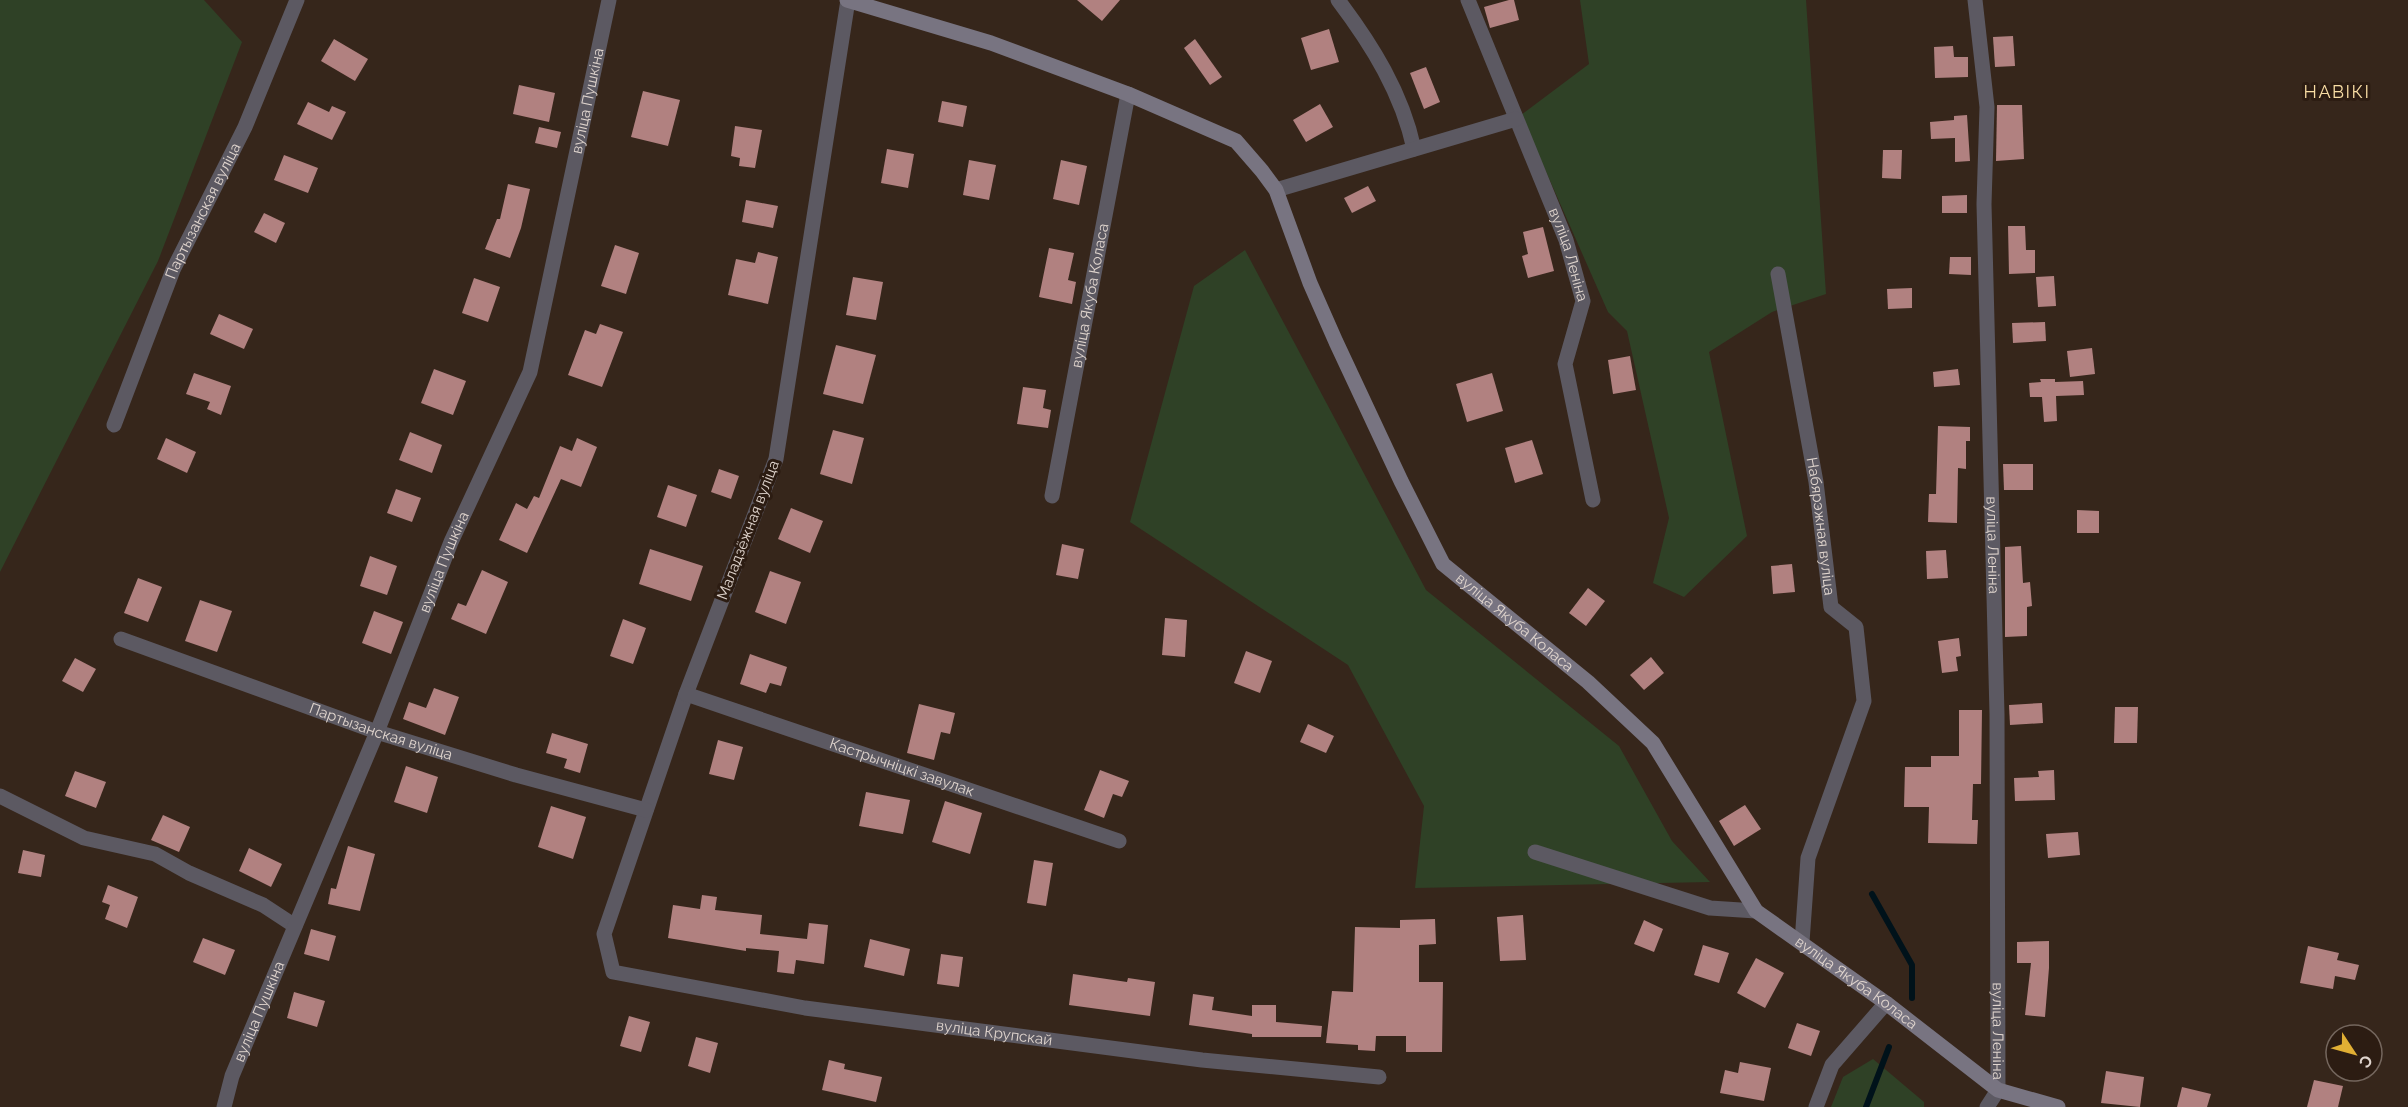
<svg xmlns="http://www.w3.org/2000/svg" width="2408" height="1107" font-family="Raleway,sans-serif">
  <style>
    .green { fill: #2f4126 }
    .lines { fill: none; stroke-linecap: round; stroke-linejoin: round }
    .stream { stroke: #00121a; stroke-width: 6 }
    .building { fill: #b18180 }
    .street { stroke: #5c5962; stroke-width: 15 }
    .secondary { stroke: #787481; stroke-width: 15 }
    .labels { text-anchor: middle; stroke-width: 6; stroke-linejoin: round; paint-order: stroke }
    .street-label { font-size: 15px; fill: #e0d5ce; stroke: #2c1c12 }
    .quarter-label { font-size: 18px; letter-spacing: 1.5px; fill: #f9dda4; stroke: #2c1c12 }
  </style>
  <rect width="100%" height="100%" fill="#36261b"/>
  <g class="green">
    <polygon points="0,0 204,0 242,42 158,261 0,572"/>
    <polygon points="1580,0 1806,0 1826,294 1772,312 1709,352 1747,536 1684,597 1653,583 1669,518 1627,331 1608,312 1521,115 1589,64"/>
    <polygon points="1245,250 1426,590 1619,746 1672,841 1710,882 1415,888 1424,806 1348,665 1130,522 1194,286"/>
    <polygon points="1873,1059 1924,1102 1924,1107 1831,1107 1843,1077"/>
  </g>
  <g class="lines">
    <g class="stream">
      <polyline points="1872,894 1912,965 1912,998"/>
      <polyline points="1866,1107 1889,1047"/>
    </g>
  </g>
  <g class="building">
    <polygon points="1077,0 1120,0 1102,21"/>
    <polygon points="1509,0 1514,0 1519,20 1490,28 1484,7"/>
    <polygon points="1329,29 1339,62 1311,70 1301,38"/>
    <polygon points="2013,36 2015,66 1995,67 1993,37"/>
    <polygon points="334,39 368,59 355,81 321,61"/>
    <polygon points="1195,39 1222,77 1210,85 1184,48"/>
    <polygon points="1953,46 1954,57 1968,57 1968,77 1935,78 1934,47"/>
    <polygon points="1426,67 1440,102 1424,109 1410,73"/>
    <polygon points="519,85 555,93 549,122 513,114"/>
    <polygon points="643,91 680,100 668,146 631,137"/>
    <polygon points="942,101 967,106 963,127 938,122"/>
    <polygon points="308,102 329,112 332,106 346,112 332,140 297,124"/>
    <polygon points="1320,104 1333,127 1306,142 1293,120"/>
    <polygon points="1997,105 2022,105 2024,159 1996,161"/>
    <polygon points="1967,115 1970,161 1955,162 1955,138 1931,139 1930,122 1954,120 1954,116"/>
    <polygon points="735,126 762,130 755,168 739,166 740,158 731,156"/>
    <polygon points="539,127 561,132 557,148 535,143"/>
    <polygon points="887,149 914,154 908,188 881,183"/>
    <polygon points="1883,150 1902,150 1901,179 1882,178"/>
    <polygon points="284,155 318,168 308,193 274,180"/>
    <polygon points="969,160 996,165 989,200 963,195"/>
    <polygon points="1061,160 1087,166 1079,205 1053,199"/>
    <polygon points="508,184 530,189 521,228 510,258 485,249 497,219 500,219"/>
    <polygon points="1368,186 1376,201 1352,213 1344,198"/>
    <polygon points="1967,195 1967,213 1942,213 1942,196"/>
    <polygon points="746,200 778,206 773,228 742,222"/>
    <polygon points="264,213 285,223 276,243 254,232"/>
    <polygon points="2008,226 2025,226 2026,250 2035,250 2035,273 2009,274"/>
    <polygon points="1543,227 1554,271 1528,278 1522,256 1528,254 1523,232"/>
    <polygon points="615,245 639,253 626,294 601,286"/>
    <polygon points="1049,248 1074,253 1068,280 1076,282 1072,304 1039,297"/>
    <polygon points="758,252 778,257 768,304 728,295 736,259 755,263"/>
    <polygon points="1950,257 1971,257 1971,275 1949,274"/>
    <polygon points="2054,276 2056,306 2038,307 2036,277"/>
    <polygon points="853,277 883,282 876,320 846,315"/>
    <polygon points="474,278 500,287 488,322 462,313"/>
    <polygon points="1912,288 1912,308 1888,309 1887,289"/>
    <polygon points="219,314 253,329 244,349 210,334"/>
    <polygon points="2045,322 2046,341 2013,343 2012,323"/>
    <polygon points="600,324 623,332 602,387 568,375 585,330 596,334"/>
    <polygon points="836,345 876,355 863,404 823,394"/>
    <polygon points="2092,348 2095,374 2070,377 2067,351"/>
    <polygon points="1630,356 1636,390 1613,394 1608,360"/>
    <polygon points="434,369 466,381 453,415 421,403"/>
    <polygon points="1958,369 1960,385 1934,387 1933,372"/>
    <polygon points="194,373 231,386 221,415 207,409 210,402 186,394"/>
    <polygon points="1492,373 1503,411 1467,422 1456,384"/>
    <polygon points="2040,379 2055,379 2055,382 2083,381 2084,395 2056,396 2057,421 2044,422 2042,397 2030,397 2029,383 2041,382"/>
    <polygon points="1023,387 1046,390 1043,408 1051,410 1048,428 1017,424"/>
    <polygon points="1938,426 1970,427 1970,441 1966,441 1966,469 1958,468 1957,523 1928,522 1929,494 1936,494"/>
    <polygon points="833,430 864,438 852,484 820,474"/>
    <polygon points="410,432 442,445 432,473 399,460"/>
    <polygon points="166,438 196,452 187,473 157,459"/>
    <polygon points="577,438 597,447 581,487 561,479 527,553 499,540 516,503 527,509 534,496 539,498 560,446 572,451"/>
    <polygon points="1532,440 1543,474 1515,483 1505,448"/>
    <polygon points="2003,464 2033,464 2033,490 2004,490"/>
    <polygon points="719,469 739,476 731,499 711,492"/>
    <polygon points="668,485 697,495 686,527 657,517"/>
    <polygon points="396,489 421,498 412,522 387,513"/>
    <polygon points="791,508 823,521 810,553 778,539"/>
    <polygon points="2077,510 2099,511 2099,533 2077,533"/>
    <polygon points="1062,544 1084,549 1078,579 1056,575"/>
    <polygon points="2021,546 2023,583 2030,582 2032,606 2027,607 2027,636 2005,637 2005,547"/>
    <polygon points="650,549 703,566 691,601 639,584"/>
    <polygon points="1946,550 1948,578 1927,579 1926,551"/>
    <polygon points="370,556 397,566 387,595 360,586"/>
    <polygon points="1792,564 1795,592 1773,594 1771,566"/>
    <polygon points="482,570 508,582 486,634 451,619 458,603 466,606"/>
    <polygon points="770,571 801,582 786,624 755,612"/>
    <polygon points="138,578 162,587 148,622 124,613"/>
    <polygon points="1588,588 1605,601 1586,626 1569,613"/>
    <polygon points="200,600 232,611 217,652 185,641"/>
    <polygon points="374,611 403,622 391,654 362,643"/>
    <polygon points="1165,618 1187,620 1185,657 1162,655"/>
    <polygon points="623,619 646,628 633,664 610,656"/>
    <polygon points="1959,638 1961,656 1956,657 1958,671 1942,673 1938,641"/>
    <polygon points="1246,651 1272,661 1260,693 1234,683"/>
    <polygon points="750,654 787,667 781,686 770,683 766,693 740,684"/>
    <polygon points="1651,657 1664,673 1644,690 1630,675"/>
    <polygon points="75,658 96,669 83,692 62,681"/>
    <polygon points="434,688 459,697 445,735 403,719 409,702 426,708"/>
    <polygon points="2042,703 2043,723 2010,725 2009,705"/>
    <polygon points="919,704 955,713 950,734 941,732 934,760 907,753"/>
    <polygon points="2115,707 2138,707 2137,743 2114,743"/>
    <polygon points="1959,710 1982,710 1981,784 1973,784 1972,820 1978,820 1977,844 1928,843 1929,807 1904,807 1905,767 1931,767 1931,756 1959,756"/>
    <polygon points="1308,724 1334,736 1326,753 1300,742"/>
    <polygon points="552,733 588,744 580,773 564,768 567,759 546,753"/>
    <polygon points="718,740 743,747 734,780 709,774"/>
    <polygon points="406,766 438,777 427,813 394,802"/>
    <polygon points="1100,770 1129,781 1122,797 1113,794 1104,818 1084,810"/>
    <polygon points="2054,770 2055,800 2015,801 2014,778 2039,777 2038,771"/>
    <polygon points="75,771 106,782 96,808 65,796"/>
    <polygon points="866,792 910,800 903,834 859,826"/>
    <polygon points="945,801 982,813 970,854 932,842"/>
    <polygon points="1745,805 1761,829 1734,846 1719,821"/>
    <polygon points="551,806 586,817 573,859 538,847"/>
    <polygon points="163,815 190,827 179,852 151,840"/>
    <polygon points="2078,832 2080,855 2048,858 2046,834"/>
    <polygon points="348,846 375,854 360,911 328,904 331,888 336,889"/>
    <polygon points="249,848 282,864 271,887 239,871"/>
    <polygon points="23,850 45,855 41,877 18,873"/>
    <polygon points="1034,860 1053,863 1046,906 1027,903"/>
    <polygon points="108,885 138,897 127,928 105,919 110,905 102,902"/>
    <polygon points="702,895 717,897 715,910 762,915 760,934 807,939 809,923 828,925 824,964 796,960 794,974 777,972 779,951 746,948 746,951 668,938 673,905 700,909"/>
    <polygon points="1523,915 1526,960 1500,961 1497,917"/>
    <polygon points="1435,919 1436,944 1419,945 1419,982 1443,982 1442,1052 1406,1052 1406,1036 1376,1036 1375,1051 1358,1050 1358,1045 1326,1043 1332,991 1353,992 1355,927 1400,928 1400,920"/>
    <polygon points="1644,920 1663,929 1654,952 1634,944"/>
    <polygon points="311,929 336,936 329,961 304,954"/>
    <polygon points="203,938 235,950 225,975 193,962"/>
    <polygon points="870,939 910,949 904,976 864,967"/>
    <polygon points="2049,941 2049,968 2045,1017 2025,1015 2031,963 2017,963 2017,942"/>
    <polygon points="1703,945 1729,953 1719,983 1694,975"/>
    <polygon points="2308,946 2339,953 2337,960 2359,965 2355,980 2335,976 2333,989 2300,983"/>
    <polygon points="941,954 963,957 959,987 937,984"/>
    <polygon points="1756,958 1784,973 1765,1008 1737,993"/>
    <polygon points="1073,974 1127,982 1128,978 1155,982 1150,1016 1069,1005"/>
    <polygon points="294,992 325,1001 317,1027 287,1018"/>
    <polygon points="1193,994 1214,997 1212,1010 1252,1016 1252,1005 1276,1005 1276,1022 1322,1026 1321,1037 1252,1037 1252,1034 1189,1025"/>
    <polygon points="629,1016 650,1022 641,1052 620,1046"/>
    <polygon points="1797,1023 1820,1031 1811,1056 1788,1048"/>
    <polygon points="696,1037 718,1043 710,1073 688,1066"/>
    <polygon points="829,1060 845,1064 844,1069 882,1077 876,1102 822,1090"/>
    <polygon points="1740,1062 1771,1068 1764,1101 1720,1093 1725,1070 1738,1073"/>
    <polygon points="2106,1071 2144,1077 2140,1107 2101,1103"/>
    <polygon points="2314,1080 2343,1086 2338,1107 2307,1107"/>
    <polygon points="2182,1087 2211,1094 2207,1107 2177,1107"/>
  </g>
  <g class="lines">
    <g class="street">
      <path id="s1" d="M848,0L776,459L686,694L604,934L613,972L805,1008L1202,1060L1379,1077"/>
      <path d="M1338,0C1372,45 1402,93 1414,149"/>
      <path id="s2" d="M1468,0L1566,240L1583,301L1565,364L1593,500"/>
      <path id="s3" d="M1975,0L1987,107L1984,204L1997,714L1998,1090L1987,1107"/>
      <polyline points="1276,190 1516,119"/>
      <path id="s4" d="M1778,274L1816,482L1831,607L1856,627L1864,701L1808,858L1802,942"/>
      <path id="s5" d="M114,425L173,270L245,127L297,0"/>
      <path id="s6" d="M1052,496L1128,94"/>
      <path id="s7" d="M121,639L377,732L516,775L646,810"/>
      <path id="s8" d="M686,694L1119,841"/>
      <polyline points="0,796 84,838 155,854 189,873 263,905 295,926"/>
      <polyline points="1535,852 1710,908 1756,911"/>
      <path id="s9" d="M224,1107L232,1076L377,732L451,542L530,372L609,0"/>
      <polyline points="1816,1107 1832,1065 1886,1003"/>
    </g>
    <path class="secondary" id="s10" d="M847,0L991,43L1128,94L1236,141L1262,171L1276,190L1310,283L1336,342L1401,481L1443,564L1588,682L1653,743L1756,911L1886,1003L1998,1090L2058,1107"/>
  </g>
  <g class="labels">
    <g class="street-label">
      <text dy="5" stroke="none"><textPath href="#s9" startOffset="1074">вуліца Пушкіна</textPath></text>
      <text dy="5" stroke="none"><textPath href="#s5" startOffset="232">Партызанская вуліца</textPath></text>
      <text dy="5" stroke="none"><textPath href="#s2" startOffset="274">вуліца Леніна</textPath></text>
      <text dy="5" stroke="none"><textPath href="#s6" startOffset="204">вуліца Якуба Коласа</textPath></text>
      <text dy="5" stroke="none"><textPath href="#s4" startOffset="256">Набярэжная вуліца</textPath></text>
      <text transform="translate(748 530) rotate(-69)" y="5">Маладзёжная вуліца</text>
      <text dy="5" stroke="none"><textPath href="#s3" startOffset="546">вуліца Леніна</textPath></text>
      <text dy="5" stroke="none"><textPath href="#s9" startOffset="588">вуліца Пушкіна</textPath></text>
      <text dy="5" stroke="none"><textPath href="#s10" startOffset="980">вуліца Якуба Коласа</textPath></text>
      <text dy="5" stroke="none"><textPath href="#s7" startOffset="276">Партызанская вуліца</textPath></text>
      <text dy="5" stroke="none"><textPath href="#s8" startOffset="228">Кастрычніцкі завулак</textPath></text>
      <text dy="5" stroke="none"><textPath href="#s10" startOffset="1484">вуліца Якуба Коласа</textPath></text>
      <text dy="5" stroke="none"><textPath href="#s9" startOffset="102">вуліца Пушкіна</textPath></text>
      <text dy="5" stroke="none"><textPath href="#s3" startOffset="1032">вуліца Леніна</textPath></text>
      <text dy="5" stroke="none"><textPath href="#s1" startOffset="1395">вуліца Крупскай</textPath></text>
    </g>
    <g class="quarter-label">
      <text x="2337" y="98">НАВІКІ</text>
    </g>
  </g>
  <g transform="translate(2354 1053) rotate(126)"><circle r="28" fill="#2c1c12" stroke="#74665d" stroke-width="1.5"/>
  <path d="M0-4.5L10 22L0 15L-10 22Z" fill="#e1af34"/>
  <text y="-9" font-size="16" font-weight="bold" text-anchor="middle" fill="#e0d5ce">С</text>
  </g>
</svg>
